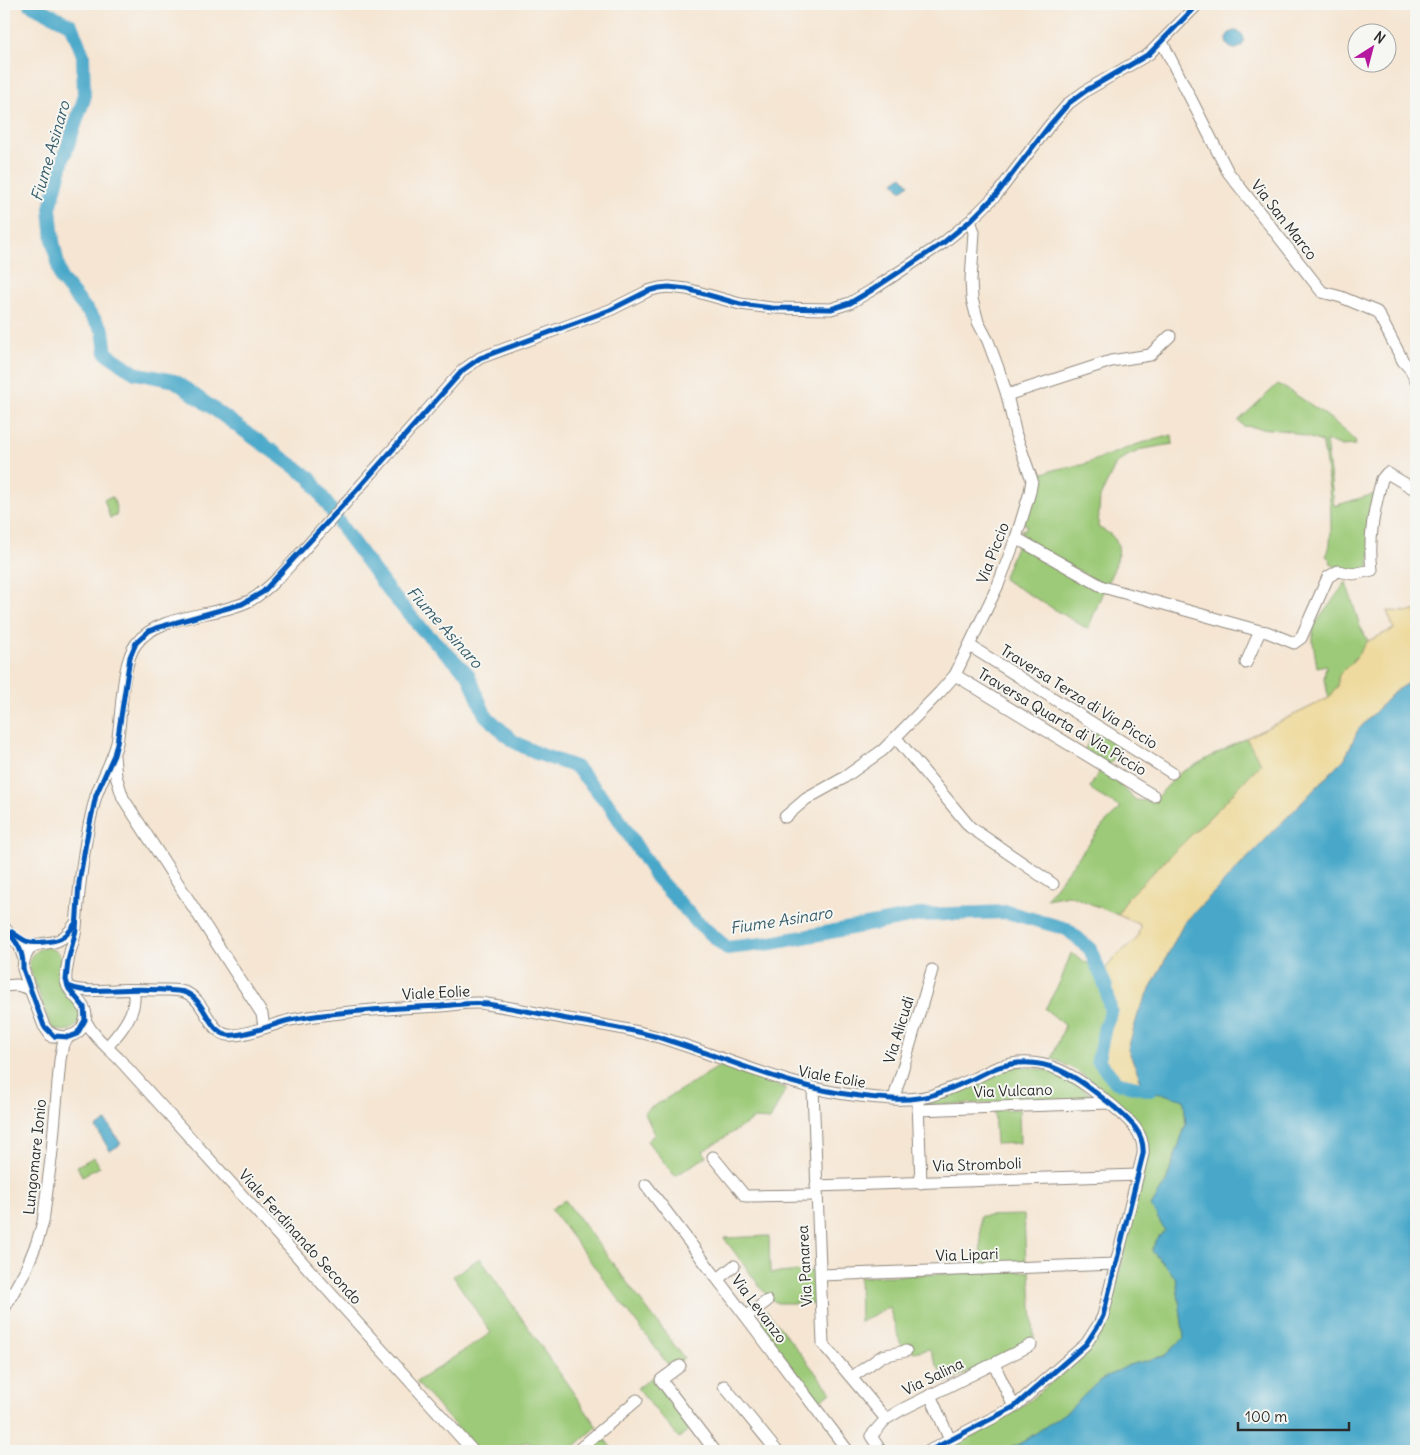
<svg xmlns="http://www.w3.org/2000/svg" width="1420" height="1455" font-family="Delius,sans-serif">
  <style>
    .green { fill: #9dca78; stroke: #647a52 }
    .sand { fill: #eeda9e; stroke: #8c8264 }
    .water { fill: #4aa8c9; stroke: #3a6a7a }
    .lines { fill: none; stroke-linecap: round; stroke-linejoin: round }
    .river { stroke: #4aa8c9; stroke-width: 14 }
    .minor-casing { stroke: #90887e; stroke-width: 13 }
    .minor { stroke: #fff; stroke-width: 11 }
    .cycleway-casing { stroke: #f6f6f2; stroke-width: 8 }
    .cycleway { stroke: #0057b8; stroke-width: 5 }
    .labels { text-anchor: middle; stroke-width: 4; stroke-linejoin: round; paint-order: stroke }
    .street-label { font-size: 15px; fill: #2b2b2b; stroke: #f6f6f2 }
    .water-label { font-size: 16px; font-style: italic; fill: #375d6a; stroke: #f6f6f2 }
  </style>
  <rect width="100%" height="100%" fill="#f6f6f2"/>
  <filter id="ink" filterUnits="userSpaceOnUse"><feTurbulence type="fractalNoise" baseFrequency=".02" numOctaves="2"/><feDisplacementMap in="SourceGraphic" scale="10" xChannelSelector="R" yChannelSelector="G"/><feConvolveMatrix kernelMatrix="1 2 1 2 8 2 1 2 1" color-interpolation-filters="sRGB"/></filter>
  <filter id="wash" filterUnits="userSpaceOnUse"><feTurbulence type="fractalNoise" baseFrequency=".0096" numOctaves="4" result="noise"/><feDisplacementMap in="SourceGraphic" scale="20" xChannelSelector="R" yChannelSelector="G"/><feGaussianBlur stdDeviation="1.12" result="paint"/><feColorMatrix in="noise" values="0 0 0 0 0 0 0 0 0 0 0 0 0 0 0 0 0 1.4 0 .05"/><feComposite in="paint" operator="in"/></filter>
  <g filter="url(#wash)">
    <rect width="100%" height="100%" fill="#f5e5d2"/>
    <g class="green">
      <path d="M1278,384C1308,402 1331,417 1356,441L1355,445L1341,446V445L1326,441L1334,506L1374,494L1369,569C1355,572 1343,571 1331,564L1330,559L1326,556C1337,542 1327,461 1322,442L1288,431L1243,426L1241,423L1238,421Z"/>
      <path d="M1172,435L1173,444L1143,449L1127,456L1116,464L1100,497L1098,527C1102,530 1108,532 1112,536C1127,549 1112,572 1106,586L1024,540L1021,529L1025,530L1027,525L1023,523L1035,473L1040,474L1057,469L1082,465L1138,444Z"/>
      <polygon points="113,497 117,511 116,516 110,518 104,499"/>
      <polygon points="1017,544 1104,589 1088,629 1003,579"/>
      <polygon points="1346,582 1360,626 1368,641 1354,660 1339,675 1337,687 1329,698 1324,679 1326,665 1317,667 1313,642 1313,627"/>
      <polygon points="1097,728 1122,744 1109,766 1084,750"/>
      <polygon points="1246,738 1261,763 1222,805 1128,897 1118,915 1069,895 1046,899 1104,824 1121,808 1095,793 1090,787 1103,766 1115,777 1118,783 1136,800 1152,802 1180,773"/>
      <path d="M44,947C73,952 55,969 61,987C64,996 74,999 78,1008C87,1026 67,1037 51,1027L30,969C27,957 34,951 44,947Z"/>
      <polygon points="1071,953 1103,973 1113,997 1113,1018 1104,1044 1104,1063 1112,1072 1121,1079 1142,1083 1150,1090 1184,1099 1186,1124 1166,1182 1151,1206 1165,1231 1156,1239 1152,1251 1176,1278 1184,1338 1165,1356 1129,1365 1099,1381 1070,1410 1020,1444 1004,1451 958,1451 950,1446 992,1427 1015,1412 1073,1365 1100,1336 1111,1313 1128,1231 1148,1153 1149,1144 1143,1131 1099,1086 1074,1069 1052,1058 1065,1025 1045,1009 1061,980"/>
      <polygon points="720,1066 786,1088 770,1120 754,1119 703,1151 706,1157 675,1176 647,1141 655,1134 644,1112"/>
      <polygon points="1021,1066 1058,1072 1098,1100 923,1105 924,1101 1000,1069"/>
      <polygon points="1019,1109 1020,1143 996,1144 994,1110"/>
      <polygon points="94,1157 100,1167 82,1176 77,1166"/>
      <polygon points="565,1200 684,1358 658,1379 660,1386 669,1403 677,1405 693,1426 679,1438 637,1388 669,1366 551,1209"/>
      <polygon points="1024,1215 1026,1264 981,1266 980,1216"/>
      <polygon points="769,1236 770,1273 817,1271 818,1303 777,1303 767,1296 724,1238"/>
      <polygon points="480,1258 597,1427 569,1451 549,1451 527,1442 510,1446 501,1451 478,1451 416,1382 491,1333 453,1276"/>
      <polygon points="1030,1271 1034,1339 946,1383 929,1349 914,1352 906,1347 902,1348 889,1307 860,1322 859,1277"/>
      <polygon points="766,1310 831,1392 816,1404 761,1328 762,1315"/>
      <polygon points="602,1436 614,1451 586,1451"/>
    </g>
    <path class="sand" d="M1416,610V678L1395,691L1358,730L1345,758L1184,923L1139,1011L1128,1049L1142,1083C1119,1079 1100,1073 1104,1045C1105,1035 1113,1025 1113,1015C1114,999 1109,987 1103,973C1107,968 1111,961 1116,956C1128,944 1138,945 1140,925L1118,915L1128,897L1222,805L1261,763L1246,738L1329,698L1337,687L1339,675L1354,660L1368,641L1394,629L1387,611L1411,612Z"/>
    <g class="water">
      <circle cx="1235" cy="40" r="9"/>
      <polygon points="902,176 909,184 901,191 894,182"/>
      <polygon points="1416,678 1416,1451 1004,1451 1020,1444 1069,1410 1099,1381 1129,1365 1165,1356 1184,1338 1176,1278 1152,1251 1156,1239 1165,1231 1151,1206 1166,1182 1186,1124 1184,1100 1150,1090 1142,1083 1128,1049 1139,1011 1184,923 1345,758 1358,730 1395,691"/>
      <polygon points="106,1121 121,1144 110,1151 96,1128"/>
    </g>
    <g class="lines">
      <polyline class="river" points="30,4 71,25 83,55 84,99 63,159 50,208 53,241 61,279 103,330 106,353 135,373 175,381 310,478 346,533 388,590 422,629 468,674 485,715 513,741 536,753 576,767 611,807 656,877 696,921 727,948 772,943 919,915 1007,912 1067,929 1090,949 1106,987 1111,1013 1105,1027 1098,1060 1116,1082 1150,1090"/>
    </g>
  </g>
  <g filter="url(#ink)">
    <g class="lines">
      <defs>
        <g id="minor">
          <polyline points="1162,42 1228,172 1322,292 1341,297 1377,312 1380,317 1403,361 1411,370 1416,381"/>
          <polyline points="1007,395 1111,361 1150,355 1170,336"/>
          <polyline points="1016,538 1103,587 1260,631 1246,663"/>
          <path d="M1260,631L1267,632L1294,643L1301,638L1328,577L1338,571L1353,574L1372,570C1368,539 1374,509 1382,479L1387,473L1416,490"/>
          <polyline points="970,646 1172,773"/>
          <polyline points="955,675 1154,796"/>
          <polyline points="896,738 970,827 1053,884"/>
          <polyline points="114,756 116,776 123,798 262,1014 264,1027"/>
          <polyline points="785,817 806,799 842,779 883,750 940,692 955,675 998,585 1016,538 1030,492 1032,480 1016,435 1007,395 998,368 988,341 978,322 972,299 971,280 974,232 970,221"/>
          <polyline points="4,927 20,947 24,960 23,969 28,984 44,1026 52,1037"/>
          <path d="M24,960C31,942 36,945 53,942C63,940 70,932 75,924"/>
          <polyline points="4,986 17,985 30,989"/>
          <path d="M68,987C83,993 99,990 114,990C130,989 145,990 161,990C168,990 177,989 184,992C205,998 208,1032 228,1035C244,1037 273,1024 290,1020C340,1011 391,1008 441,1006C456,1005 473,1001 487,1004C514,1008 541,1014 568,1019C600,1025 633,1029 665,1039C729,1059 792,1089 860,1096C878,1098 899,1101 918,1098C937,1096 955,1086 973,1079C981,1075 990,1070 999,1067C1047,1052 1079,1079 1114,1107C1129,1120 1145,1133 1143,1154L1103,1316L1099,1324L1086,1344L1014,1407L929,1451"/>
          <path d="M85,1020C93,1036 107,1047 119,1059L473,1451"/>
          <path d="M49,1032C61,1040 78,1038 84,1024C92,1005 72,999 67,984C64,978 67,969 68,962C69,951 75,940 76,928C79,884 84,839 96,796C102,778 112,762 117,743C122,717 121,664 136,644C158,613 219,617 251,600C276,585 298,555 318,534C363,483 408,432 453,381L463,370L480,358L610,310L648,291L659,288L669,287L687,289L740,304L772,308L831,309L850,303L872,290L943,243L970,221L997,194L1049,126L1069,103L1087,90L1149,54L1198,4"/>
          <path d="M107,1047C120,1032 139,1011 133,990"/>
          <polyline points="813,1089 823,1344 886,1419"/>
          <polyline points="894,1098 932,970"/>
          <polyline points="918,1103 921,1183"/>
          <polyline points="918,1110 1108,1103"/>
          <polyline points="713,1157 745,1196 817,1195"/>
          <polyline points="646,1185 848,1451"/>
          <polyline points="816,1186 1138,1175"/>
          <polyline points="821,1275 1115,1264"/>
          <polyline points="718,1279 734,1266"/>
          <polyline points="4,1309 26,1269 37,1242 43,1222 52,1151 60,1060 63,1044 69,1037"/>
          <polyline points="747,1316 767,1301"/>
          <polyline points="994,1364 1014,1407"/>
          <polyline points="680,1366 661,1380 715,1451"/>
          <polyline points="852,1377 882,1356 906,1351"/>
          <polyline points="724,1386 777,1451"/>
          <polyline points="930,1395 950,1440"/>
          <polyline points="577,1451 637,1400"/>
          <polyline points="881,1451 871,1436 886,1419 901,1410 1031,1345"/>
        </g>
      </defs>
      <use href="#minor" class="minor-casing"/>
      <use href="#minor" class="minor"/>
      <defs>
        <g id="cycleway">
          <path d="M4,927C16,941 24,950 23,969L44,1026L54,1036L69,1037L77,1034L85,1020L84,1007L69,989L66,980L68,961L76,930L79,883L86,842L96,795L114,755L117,743L130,657L136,643L149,631L156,628L242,604L263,592L356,491L463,370L480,358L610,310L648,291L659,288L669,287L687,289L740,304L772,308L831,309L850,303L872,290L943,243L970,221L997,194L1049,126L1069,103L1087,90L1149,54L1198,4"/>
          <path d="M12,932C26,942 28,944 44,942C61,941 67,937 76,922"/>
          <path d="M68,986C83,993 98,990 114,990C135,989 157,989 178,991C206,993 205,1031 228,1035C243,1037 273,1024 290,1020C339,1011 391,1008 441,1006C456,1005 472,1002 487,1004C514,1008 541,1014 567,1019C600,1025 633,1029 664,1039C729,1059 792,1089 860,1096C878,1098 899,1101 918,1098C937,1096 955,1086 973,1079C981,1075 990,1070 999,1067C1047,1052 1079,1079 1114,1107C1129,1120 1145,1133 1143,1154L1103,1316L1099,1324L1086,1344L1014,1407L929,1451"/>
        </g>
      </defs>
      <use href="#cycleway" class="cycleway-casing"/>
      <use href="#cycleway" class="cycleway"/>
    </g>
  </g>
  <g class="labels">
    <g class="street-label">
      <text transform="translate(1284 220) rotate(52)" y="5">Via San Marco</text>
      <text transform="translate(993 553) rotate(-69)" y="5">Via Piccio</text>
      <text transform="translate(1079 697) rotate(32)" y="5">Traversa Terza di Via Piccio</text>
      <text transform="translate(1062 722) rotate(31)" y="5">Traversa Quarta di Via Piccio</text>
      <text transform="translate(436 993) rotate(-3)" y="5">Viale Eolie</text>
      <text transform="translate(899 1030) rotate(-73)" y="5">Via Alicudi</text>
      <text transform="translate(832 1077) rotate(10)" y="5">Viale Eolie</text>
      <text transform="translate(1013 1091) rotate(-2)" y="5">Via Vulcano</text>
      <text transform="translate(35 1157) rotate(-84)" y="5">Lungomare Ionio</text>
      <text transform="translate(977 1165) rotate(-2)" y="5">Via Stromboli</text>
      <text transform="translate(300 1237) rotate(48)" y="5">Viale Ferdinando Secondo</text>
      <text transform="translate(967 1255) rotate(-2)" y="5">Via Lipari</text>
      <text transform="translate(805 1266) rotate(-93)" y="5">Via Panarea</text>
      <text transform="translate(759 1309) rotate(53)" y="5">Via Levanzo</text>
      <text transform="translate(933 1377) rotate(-26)" y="5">Via Salina</text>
    </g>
    <g class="water-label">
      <text transform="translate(50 151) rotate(-74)" y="6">Fiume Asinaro</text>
      <text transform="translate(445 627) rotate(48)" y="6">Fiume Asinaro</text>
      <text transform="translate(781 920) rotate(-9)" y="6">Fiume Asinaro</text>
    </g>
  </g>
  <rect width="1420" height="1455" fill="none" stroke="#f6f6f2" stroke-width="20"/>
  <g transform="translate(1372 48) rotate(36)"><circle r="24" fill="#f6f6f2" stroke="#a5a5a2"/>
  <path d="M0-4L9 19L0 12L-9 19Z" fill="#b5179e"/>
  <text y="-8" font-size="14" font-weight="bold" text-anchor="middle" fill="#2b2b2b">N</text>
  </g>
  <path d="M1238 1422v8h111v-8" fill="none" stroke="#2b2b2b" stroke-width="2.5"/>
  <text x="1245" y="1422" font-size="15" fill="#2b2b2b" stroke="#f6f6f2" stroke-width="4" paint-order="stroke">100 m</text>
</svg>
